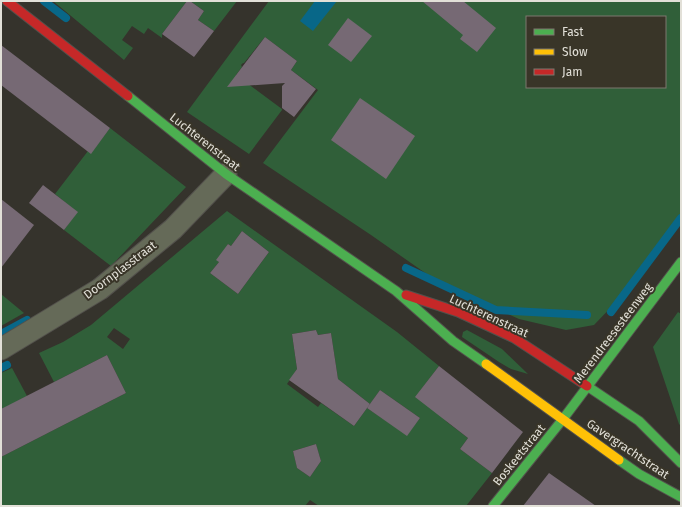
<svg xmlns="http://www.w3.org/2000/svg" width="682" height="507" font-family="'Fira Sans',sans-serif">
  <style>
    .green { fill: #305f39; fill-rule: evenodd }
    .water { fill: #086788 }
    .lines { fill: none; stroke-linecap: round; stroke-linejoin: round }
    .stream { stroke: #086788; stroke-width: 8 }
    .building { fill: #766974 }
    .street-casing { stroke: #53514c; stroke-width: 23 }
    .fast-casing { stroke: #53514c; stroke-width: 11 }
    .slow-casing { stroke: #53514c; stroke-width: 11 }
    .jam-casing { stroke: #53514c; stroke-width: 11 }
    .street { stroke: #656a58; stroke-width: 21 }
    .fast { stroke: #4caf50; stroke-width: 9 }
    .slow { stroke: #ffc107; stroke-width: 9 }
    .jam { stroke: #c62828; stroke-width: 9 }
    .labels { text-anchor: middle; stroke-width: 4; stroke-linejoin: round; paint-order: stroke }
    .street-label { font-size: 12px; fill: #e2e0d8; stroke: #393528 }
  </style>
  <rect width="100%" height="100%" fill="#35332c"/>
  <g class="green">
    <polygon points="53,1 187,1 162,34 162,38 148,28 144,34 132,26 122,40 133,48 124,60"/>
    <polygon points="190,1 237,1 214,31 198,20 204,11"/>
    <path d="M269,1H681V218L619,299L594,325L566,330L519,319L441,284L371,235L263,163L318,90L291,70L297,61L265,37L244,63H243L241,65L242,67L236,75L282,109V110L249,154L187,112ZM527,17H665V87H527Z"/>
    <polygon points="110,128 186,187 111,266 64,230 77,212 55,194 88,151 91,153"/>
    <path d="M227,211L397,332L439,366L420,391L447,422L468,438L460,449L492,473L466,506H319L310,500L305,506H1V457L126,393L107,355L54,382L39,353L63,342L91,325ZM242,231L269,252L238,294L210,273L219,262L228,244L231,246ZM114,328L130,339L123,349L107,337ZM316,330L318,335L331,333L338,379L370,404L380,390L420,418L407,435L367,408L354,426L321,403L318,407L287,384L297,369L292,334ZM316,444L321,461L310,477L297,468L293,451Z"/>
    <polygon points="1,294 24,313 1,326"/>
    <polygon points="678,312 681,314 681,426 679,424 653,347"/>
    <polygon points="467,330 502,349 528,374 511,369 499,362 462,337 463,332"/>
    <polygon points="12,368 27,396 1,410 1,373"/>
  </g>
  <polygon class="water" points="315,1 337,1 313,31 300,21"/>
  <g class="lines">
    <g class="stream">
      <polyline points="44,1 66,18"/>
      <polyline points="406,268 496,310 587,315"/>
      <polyline points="611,312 681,218"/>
      <polyline points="1,334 27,320"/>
      <polyline points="1,368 7,365"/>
    </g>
  </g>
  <g class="building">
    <polygon points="187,1 190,1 204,11 198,20 214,31 194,57 162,34"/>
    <polygon points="422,1 463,1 496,28 477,52 460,39 463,35"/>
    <polygon points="348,18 372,36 351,62 328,45"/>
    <polygon points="265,37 297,61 291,70 316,89 294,117 282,108 282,86 285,83 227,87"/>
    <polygon points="1,45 110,128 91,154 1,85"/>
    <polygon points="360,98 415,136 386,179 331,140"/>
    <polygon points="43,185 78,212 64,230 29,203"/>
    <polygon points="1,199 34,225 1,268"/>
    <polygon points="242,231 269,252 238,294 210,273 219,262 216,260 228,244 231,246"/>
    <polygon points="316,330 318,335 331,333 338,379 370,404 354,426 289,380 297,369 292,334"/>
    <polygon points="107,355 126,393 1,457 1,409"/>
    <polygon points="439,366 523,432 492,473 460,449 468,438 415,397"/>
    <polygon points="380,390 420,418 407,436 367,408"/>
    <polygon points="316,444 321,461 310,477 297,468 293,451"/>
    <polygon points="549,473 596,506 523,506"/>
  </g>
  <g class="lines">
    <defs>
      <polyline id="street" points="1,349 100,289 173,229 226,174"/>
      <g id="fast">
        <polyline points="128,96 226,174 396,291 453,341 486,364"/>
        <polyline points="587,386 639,421 681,463"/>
        <polyline points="619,460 639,474 681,497"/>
        <polyline points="493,506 563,419 681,262"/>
      </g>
      <polyline id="slow" points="486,364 619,460"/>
      <g id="jam">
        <polyline points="7,1 128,96"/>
        <polyline points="406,295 458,312 514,338 587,386"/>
      </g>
    </defs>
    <use href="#street" class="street-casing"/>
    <use href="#fast" class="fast-casing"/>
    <use href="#slow" class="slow-casing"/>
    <use href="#jam" class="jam-casing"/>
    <use href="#street" class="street"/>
    <use href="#fast" class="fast"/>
    <use href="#slow" class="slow"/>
    <use href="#jam" class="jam"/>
  </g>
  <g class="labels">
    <g class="street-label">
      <text transform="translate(205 142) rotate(38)" y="4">Luchterenstraat</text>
      <text transform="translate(120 270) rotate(-37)" y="4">Doornplasstraat</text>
      <text transform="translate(489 316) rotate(25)" y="4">Luchterenstraat</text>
      <text transform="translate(613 333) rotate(-53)" y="4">Merendreesesteenweg</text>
      <text transform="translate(628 449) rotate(34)" y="4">Gavergrachtstraat</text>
      <text transform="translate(519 455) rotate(-51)" y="4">Boskeetstraat</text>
    </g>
  </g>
  <rect width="682" height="507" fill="none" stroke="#e2e0d8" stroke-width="4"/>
  <rect x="526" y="16" width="140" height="72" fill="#393528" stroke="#7d796e"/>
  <rect x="534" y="29" width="20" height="6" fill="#4caf50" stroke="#7d796e"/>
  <text x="562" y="36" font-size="12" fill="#e2e0d8">Fast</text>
  <rect x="534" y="49" width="20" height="6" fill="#ffc107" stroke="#7d796e"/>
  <text x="562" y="56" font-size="12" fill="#e2e0d8">Slow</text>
  <rect x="534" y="69" width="20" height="6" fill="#c62828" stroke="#7d796e"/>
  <text x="562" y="76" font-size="12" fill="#e2e0d8">Jam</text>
</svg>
